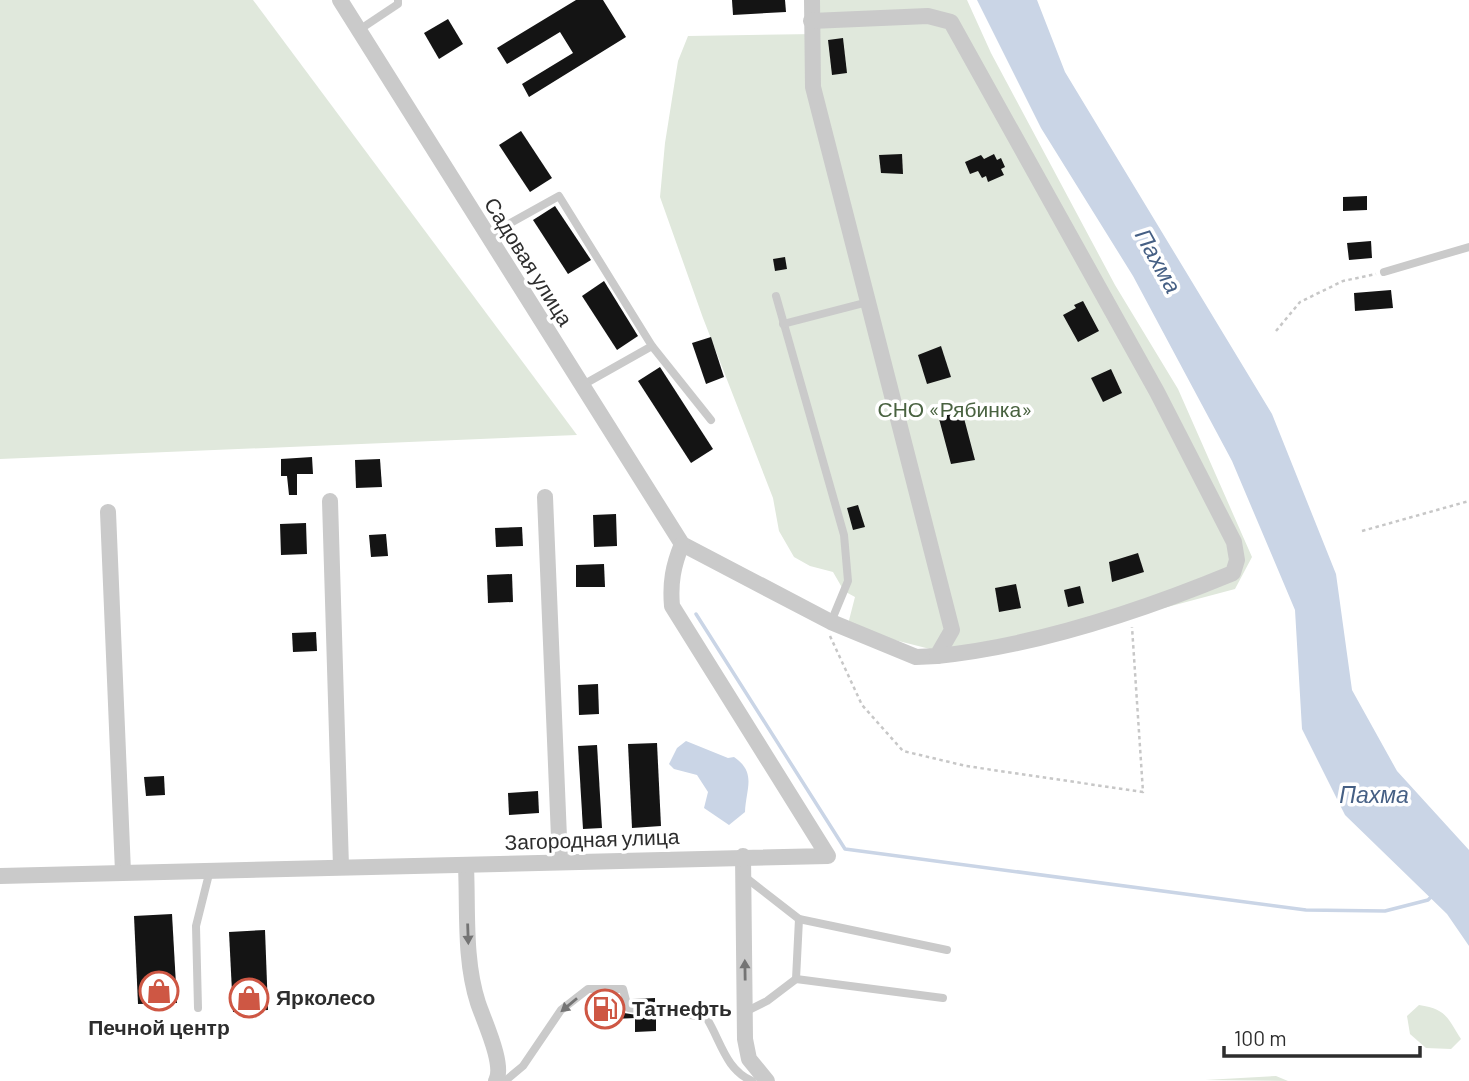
<svg xmlns="http://www.w3.org/2000/svg" width="1469" height="1081" font-family="Barlow,sans-serif">
  <style>
    .green { fill: #e0e8dc }
    .water { fill: #cad5e6 }
    .lines { fill: none; stroke-linecap: round; stroke-linejoin: round }
    .stream { stroke: #cad5e6; stroke-width: 3.5 }
    .building { fill: #141414 }
    .path { stroke: #c7c7c7; stroke-width: 2.5; stroke-dasharray: 3.5 3.5; stroke-linecap: butt }
    .service { stroke: #cacaca; stroke-width: 8 }
    .minor { stroke: #cacaca; stroke-width: 16 }
    .oneway { fill: #747474 }
    .labels { text-anchor: middle; stroke-width: 7; stroke-linejoin: round; paint-order: stroke }
    .street-label { font-size: 21px; fill: #2d2d2d; stroke: #fff }
    .park-label { font-size: 21px; fill: #496240; stroke: #fff }
    .poi-label { font-size: 21px; font-weight: bold; fill: #2d2d2d; stroke: #fff; text-anchor: start }
    .water-label { font-size: 23px; font-style: italic; fill: #455f84; stroke: #fff }
  </style>
  <rect width="100%" height="100%" fill="#fff"/>
  <g class="green">
    <polygon points="0,0 253,0 577,435 0,459"/>
    <polygon points="815,0 967,0 991,53 1115,285 1178,389 1252,557 1235,589 1130,617 938,651 847,628 855,597 844,591 833,572 810,566 794,557 779,531 773,498 703,318 660,197 665,143 678,61 688,36 816,34"/>
    <path d="M1419,1005C1446,1009 1447,1017 1461,1039L1451,1049L1426,1048L1410,1034L1407,1016Z"/>
    <polygon points="1276,1076 1288,1081 1205,1080"/>
  </g>
  <g class="water">
    <polygon points="977,0 1037,0 1065,72 1272,414 1336,574 1352,690 1397,771 1469,850 1469,946 1447,914 1345,815 1302,729 1295,610 1232,461 1133,276 1041,128"/>
    <path d="M686,741L728,758L734,757C757,773 746,788 745,812L729,825L704,808L708,792L697,775L674,769L669,764L677,748Z"/>
  </g>
  <g class="lines">
    <polyline class="stream" points="696,614 845,849 1306,910 1385,911 1428,900 1432,896"/>
  </g>
  <g class="building">
    <polygon points="576,0 603,0 626,37 529,97 522,84 573,53 560,32 507,64 497,48"/>
    <polygon points="732,0 785,0 786,12 733,15"/>
    <polygon points="448,19 463,44 439,59 424,33"/>
    <polygon points="843,38 847,73 832,75 828,40"/>
    <polygon points="521,131 552,178 530,192 499,145"/>
    <polygon points="902,154 903,174 881,173 879,155"/>
    <polygon points="994,154 997,160 1001,158 1005,167 1001,169 1004,175 988,182 986,176 982,178 978,171 970,174 965,162 981,155 984,159"/>
    <polygon points="1367,196 1367,210 1343,211 1343,197"/>
    <polygon points="555,206 591,260 568,274 533,220"/>
    <polygon points="1371,241 1372,258 1349,260 1347,243"/>
    <polygon points="785,257 787,269 775,271 773,259"/>
    <polygon points="604,281 638,336 617,350 582,296"/>
    <polygon points="1391,290 1393,308 1355,311 1354,293"/>
    <polygon points="1083,301 1099,331 1078,342 1063,315 1076,308 1074,305"/>
    <polygon points="711,337 724,377 706,384 692,343"/>
    <polygon points="941,346 951,377 927,384 918,355"/>
    <polygon points="660,367 713,449 691,463 638,381"/>
    <polygon points="1111,369 1122,393 1103,402 1091,378"/>
    <polygon points="960,403 975,460 951,464 938,415 940,415 939,412 947,409 947,407"/>
    <polygon points="312,457 313,474 297,474 297,495 289,495 287,476 281,476 281,459"/>
    <polygon points="380,459 382,487 356,488 355,460"/>
    <polygon points="858,505 865,527 853,530 847,508"/>
    <polygon points="616,514 617,546 594,547 593,515"/>
    <polygon points="306,523 307,554 281,555 280,524"/>
    <polygon points="522,527 523,546 496,547 495,528"/>
    <polygon points="386,534 388,556 371,557 369,535"/>
    <polygon points="1138,553 1144,572 1112,582 1109,562"/>
    <polygon points="604,564 605,587 576,587 576,565"/>
    <polygon points="512,574 513,602 488,603 487,575"/>
    <polygon points="1016,584 1021,608 999,612 995,588"/>
    <polygon points="1080,586 1084,603 1068,607 1064,590"/>
    <polygon points="316,632 317,651 293,652 292,633"/>
    <polygon points="598,684 599,714 579,715 578,685"/>
    <polygon points="657,743 661,826 632,828 628,744"/>
    <polygon points="597,745 602,828 583,829 578,746"/>
    <polygon points="164,776 165,795 146,796 144,777"/>
    <polygon points="538,791 539,813 509,815 508,793"/>
    <polygon points="172,914 177,1003 138,1004 134,916"/>
    <polygon points="265,930 268,1010 233,1012 229,932"/>
    <polygon points="615,997 615,999 619,999 624,1013 656,1018 656,1031 635,1032 635,1018 593,1020 592,998"/>
    <polygon points="655,998 655,1005 633,1002 632,999"/>
  </g>
  <g class="lines">
    <g class="path">
      <polyline points="1276,331 1300,302 1343,281 1376,274"/>
      <polyline points="1362,531 1469,501"/>
      <polyline points="830,636 862,705 903,751 966,766 1143,792 1132,627"/>
    </g>
    <g class="service">
      <polyline points="359,30 398,4 398,0"/>
      <polyline points="487,236 559,196 652,346 581,386"/>
      <polyline points="1384,272 1469,247"/>
      <polyline points="776,296 844,535 848,581 831,622"/>
      <polyline points="783,324 868,302"/>
      <polyline points="652,346 711,420"/>
      <polyline points="745,877 799,919 796,979 767,1001 745,1012"/>
      <polyline points="799,919 947,950"/>
      <polyline points="796,979 943,998"/>
      <polyline points="198,1008 196,926 210,870"/>
      <path d="M505,1081L523,1066L561,1010L588,989H623L628,1008L706,1017C721,1041 725,1069 752,1081"/>
    </g>
    <g class="minor">
      <polyline points="340,0 682,544 831,622 916,657 937,656 952,630 813,87 812,0"/>
      <path d="M811,21L928,16L951,22L1157,392L1234,542L1237,560L1233,573C1141,611 1036,646 937,656"/>
      <polyline points="545,497 560,862"/>
      <polyline points="330,501 341,867"/>
      <polyline points="108,512 123,872"/>
      <polyline points="743,856 745,1039 749,1059 767,1081"/>
      <path d="M466,866C468,911 464,960 478,1003C484,1021 505,1065 496,1081"/>
      <path d="M0,876L828,856L672,606C670,583 673,566 682,544"/>
    </g>
  </g>
  <defs><path id="oneway-solid" d="M-6-.8H1V-3.2L6.5 0L1 3.2V.8H-6Z" transform="scale(1.75)"/></defs>
  <g class="oneway">
    <use href="#oneway-solid" transform="translate(468 934) rotate(88)"/>
    <use href="#oneway-solid" transform="translate(745 970) rotate(-91)"/>
    <use href="#oneway-solid" transform="translate(569 1005) rotate(140)"/>
  </g>
  <defs>
    <symbol id="shop-ring" viewBox="-11 -11 22 22"><circle r="9.5" fill="#fff" stroke="#ce5744" stroke-width="1.5"/><path d="M-5-2.5h2.3a2.7 3.5 0 0 1 5.4 0H5L5.5 6h-11ZM-1.5-2.5h3a1.5 2.3 0 0 0-3 0Z" fill="#ce5744"/></symbol>
    <symbol id="fuel-ring" viewBox="-11 -11 22 22"><circle r="9.5" fill="#fff" stroke="#ce5744" stroke-width="1.5"/><path d="M-5.5-6h7V0h2V4h1.3V-2.5L3-4.5l.8-.8L6-3V5H2.5V1h-1V6h-7ZM-4.2-4.7v3.2H.2V-4.7Z" fill="#ce5744"/></symbol>
  </defs>
  <g fill-rule="evenodd">
    <use href="#shop-ring" x="137" y="969" width="44" height="44"/>
    <use href="#shop-ring" x="227" y="976" width="44" height="44"/>
    <use href="#fuel-ring" x="583" y="987" width="44" height="44"/>
  </g>
  <g class="labels">
    <g class="street-label">
      <text transform="translate(528 262) rotate(58)" y="7">Садовая улица</text>
      <text transform="translate(592 840) rotate(-2)" y="7">Загородная улица</text>
    </g>
    <g class="park-label">
      <text x="955" y="417">СНО «Рябинка»</text>
    </g>
    <g class="poi-label">
      <text x="276" y="1005">Ярколесо</text>
      <text x="632" y="1016">Татнефть</text>
      <text x="159" y="1035" text-anchor="middle">Печной центр</text>
    </g>
    <g class="water-label">
      <text transform="translate(1158 261) rotate(61)" y="8">Пахма</text>
      <text x="1374" y="803">Пахма</text>
    </g>
  </g>
  <path d="M1224 1046v10h196v-10" fill="none" stroke="#2d2d2d" stroke-width="3.5"/>
  <text x="1234" y="1046" font-size="21" fill="#2d2d2d" stroke="#ffffff" stroke-width="5" paint-order="stroke">100 m</text>
</svg>
